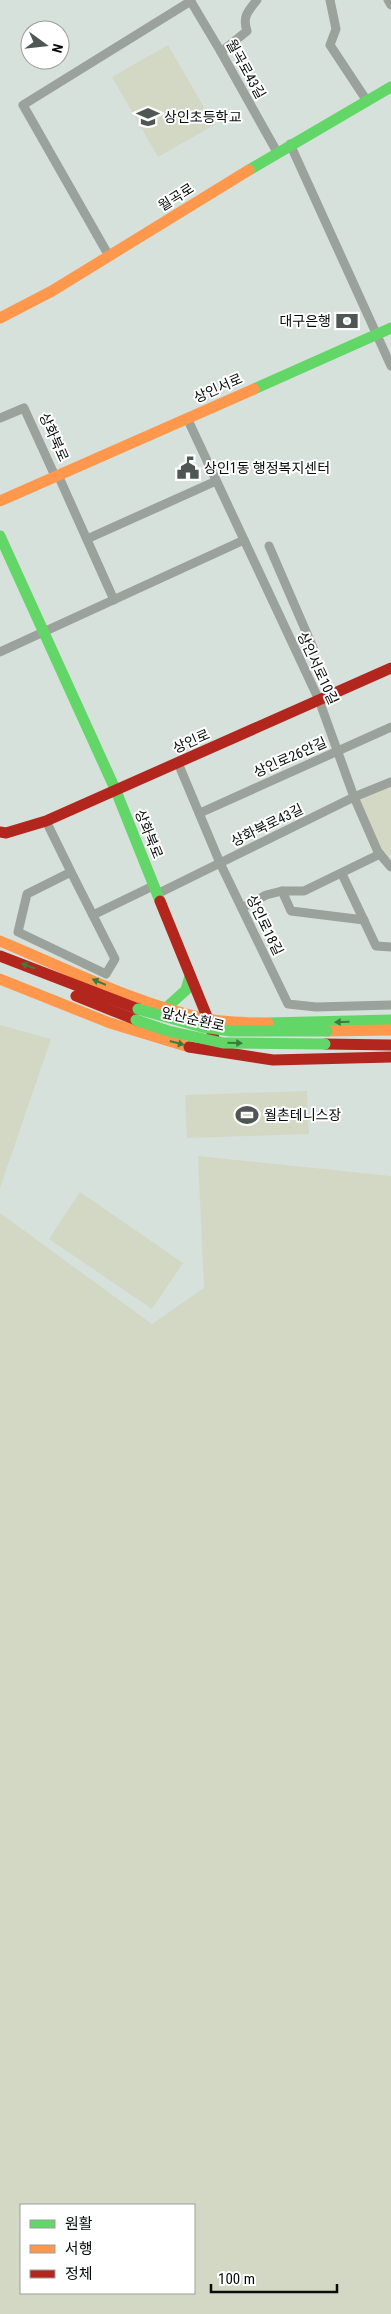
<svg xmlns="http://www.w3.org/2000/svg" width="391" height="2314" font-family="'Roboto Condensed','Noto Sans KR',sans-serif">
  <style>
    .green { fill: #d3d8c4; fill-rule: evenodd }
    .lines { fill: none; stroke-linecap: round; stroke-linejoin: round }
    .street { stroke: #9ba19b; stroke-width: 9 }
    .fast { stroke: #63d668; stroke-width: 11 }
    .slow { stroke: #ff974d; stroke-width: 11 }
    .jam { stroke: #b3261e; stroke-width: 11 }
    .fast-bridge { stroke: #63d668; stroke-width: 11 }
    .oneway { fill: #3a7c3e }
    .labels { text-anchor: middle; stroke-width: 4; stroke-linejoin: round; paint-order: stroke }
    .street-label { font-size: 14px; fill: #070d0a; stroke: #fff }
    .poi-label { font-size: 14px; fill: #070d0a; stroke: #fff; text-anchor: start }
  </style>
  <rect width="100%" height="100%" fill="#d6e1dc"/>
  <g class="green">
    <polygon points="168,45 214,125 158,157 112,77"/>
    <polygon points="391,782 391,854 384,860 354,797"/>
    <polygon points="0,1025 51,1039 0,1188"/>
    <polygon points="307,1091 309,1134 187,1138 185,1095"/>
    <path d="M198,1156L391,1176V2314H0V1213L152,1324L204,1288ZM21,2205H194V2293H21Z"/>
    <polygon points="80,1192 183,1263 152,1309 49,1239"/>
  </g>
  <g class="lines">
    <g class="street">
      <polyline points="190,0 221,52 277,152"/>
      <polyline points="330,0 336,29 330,45 367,101"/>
      <polyline points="388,0 391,5"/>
      <path d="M221,52L247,31C242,17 248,11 257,0"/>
      <polyline points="290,144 391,366"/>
      <polyline points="109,256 23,105 191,1"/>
      <polyline points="0,418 24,408 55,476"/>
      <polyline points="187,418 319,700 354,797 378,852 391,867"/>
      <polyline points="58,475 114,600"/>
      <polyline points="87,539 216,481"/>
      <polyline points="269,546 314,650"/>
      <polyline points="0,652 244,540"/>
      <polyline points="178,763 220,863 288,1004 316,1007 391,1005"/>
      <polyline points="200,813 391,727"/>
      <polyline points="46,821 71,872 27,894 18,932 106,974 115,959 71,872"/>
      <polyline points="342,874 376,946 391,947"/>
      <polyline points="282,891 291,911 364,920"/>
      <polyline points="157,894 354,797 391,782"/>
      <polyline points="242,908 266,895 282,891 304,891 380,854"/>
      <polyline points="93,915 153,886"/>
    </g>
    <g class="fast">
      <polyline points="249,170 391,87"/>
      <polyline points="254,389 391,328"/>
      <polyline points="0,536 116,791 160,901"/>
      <polyline points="166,1008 186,990 190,976"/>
      <polyline points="268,1023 391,1020"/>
    </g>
    <g class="slow">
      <polyline points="0,318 52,291 249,170"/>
      <polyline points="0,501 254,389"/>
      <path d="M0,941C68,969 135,1004 207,1019C227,1023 248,1023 268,1023"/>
      <polyline points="0,979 110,1023 189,1047"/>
      <polyline points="327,1031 391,1030"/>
    </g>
    <g class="jam">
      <polyline points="0,832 6,833 46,821 391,668"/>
      <polyline points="160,901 208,1019 218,1051"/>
      <polyline points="0,956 138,1009"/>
      <polyline points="76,996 136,1020"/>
      <polyline points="325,1044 391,1045"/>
      <polyline points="189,1047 273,1060 391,1057"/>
    </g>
    <g class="fast-bridge">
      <polyline points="138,1009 202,1027 231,1031 327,1031"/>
      <polyline points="136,1020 168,1031 223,1043 325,1044"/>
    </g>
  </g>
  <defs><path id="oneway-solid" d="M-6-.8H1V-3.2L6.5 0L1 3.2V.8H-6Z" transform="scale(1.25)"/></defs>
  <g class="oneway">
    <use href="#oneway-solid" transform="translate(28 966) rotate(-159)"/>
    <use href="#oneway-solid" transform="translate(99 982) rotate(-157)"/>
    <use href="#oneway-solid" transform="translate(342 1022) rotate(179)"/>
    <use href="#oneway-solid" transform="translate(177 1043) rotate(15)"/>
    <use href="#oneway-solid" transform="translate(235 1043) rotate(1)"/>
  </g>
  <defs>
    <symbol id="school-bare" viewBox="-9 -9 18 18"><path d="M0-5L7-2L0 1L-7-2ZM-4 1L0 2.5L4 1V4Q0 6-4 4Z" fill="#4f5754" stroke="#fff" stroke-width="2.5" paint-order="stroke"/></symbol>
    <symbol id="bank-bare" viewBox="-9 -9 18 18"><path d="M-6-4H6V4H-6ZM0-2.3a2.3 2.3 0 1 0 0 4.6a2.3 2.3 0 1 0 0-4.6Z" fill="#4f5754" stroke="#fff" stroke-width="2.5" paint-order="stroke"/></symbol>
    <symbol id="civic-bare" viewBox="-9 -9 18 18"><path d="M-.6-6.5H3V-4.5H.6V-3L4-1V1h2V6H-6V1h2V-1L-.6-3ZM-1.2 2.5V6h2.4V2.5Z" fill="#4f5754" stroke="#fff" stroke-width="2.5" paint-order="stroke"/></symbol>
    <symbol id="stadium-bare" viewBox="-9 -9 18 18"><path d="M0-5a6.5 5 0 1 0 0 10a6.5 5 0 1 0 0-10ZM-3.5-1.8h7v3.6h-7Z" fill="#4f5754" stroke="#fff" stroke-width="2.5" paint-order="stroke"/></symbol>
  </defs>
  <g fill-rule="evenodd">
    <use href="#school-bare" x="132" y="101" width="32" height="32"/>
    <use href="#bank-bare" x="331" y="305" width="32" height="32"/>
    <use href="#civic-bare" x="172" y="452" width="32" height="32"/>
    <use href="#stadium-bare" x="231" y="1099" width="32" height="32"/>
  </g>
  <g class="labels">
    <g class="street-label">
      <text transform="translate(246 69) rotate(61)" y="5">월곡로43길</text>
      <text transform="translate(176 197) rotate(-32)" y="5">월곡로</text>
      <text transform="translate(218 388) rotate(-24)" y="5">상인서로</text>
      <text transform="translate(54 437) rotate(66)" y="5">상화북로</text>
      <text transform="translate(318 668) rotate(65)" y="5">상인서로10길</text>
      <text transform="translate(191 741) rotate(-24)" y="5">상인로</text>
      <text transform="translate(290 757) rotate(-24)" y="5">상인로26안길</text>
      <text transform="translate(267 825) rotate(-26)" y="5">상화북로43길</text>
      <text transform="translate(149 834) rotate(68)" y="5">상화북로</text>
      <text transform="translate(265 925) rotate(64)" y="5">상인로18길</text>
      <text transform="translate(193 1019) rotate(13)" y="5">앞산순환로</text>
    </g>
    <g class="poi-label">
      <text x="164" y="122">상인초등학교</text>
      <text x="331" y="326" text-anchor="end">대구은행</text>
      <text x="204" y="473">상인1동 행정복지센터</text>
      <text x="264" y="1120">월촌테니스장</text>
    </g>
  </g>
  <rect x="20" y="2204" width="175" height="90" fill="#ffffff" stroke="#9c9e9d"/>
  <rect x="30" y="2220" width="25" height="8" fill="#63d668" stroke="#9c9e9d"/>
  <text x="65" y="2229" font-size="15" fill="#070d0a">원활</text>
  <rect x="30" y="2245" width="25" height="8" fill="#ff974d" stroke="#9c9e9d"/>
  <text x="65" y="2254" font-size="15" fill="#070d0a">서행</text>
  <rect x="30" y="2270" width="25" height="8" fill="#b3261e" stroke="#9c9e9d"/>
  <text x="65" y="2279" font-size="15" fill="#070d0a">정체</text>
  <g transform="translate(45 45) rotate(105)"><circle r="24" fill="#ffffff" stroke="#9c9e9d"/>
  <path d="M0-4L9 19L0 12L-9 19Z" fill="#4f5754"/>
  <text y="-8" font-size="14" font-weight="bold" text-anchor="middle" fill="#070d0a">N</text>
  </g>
  <path d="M211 2284v8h126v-8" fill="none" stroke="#070d0a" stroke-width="2.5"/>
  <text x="218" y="2284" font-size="15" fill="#070d0a" stroke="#ffffff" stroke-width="4" paint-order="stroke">100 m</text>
</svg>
